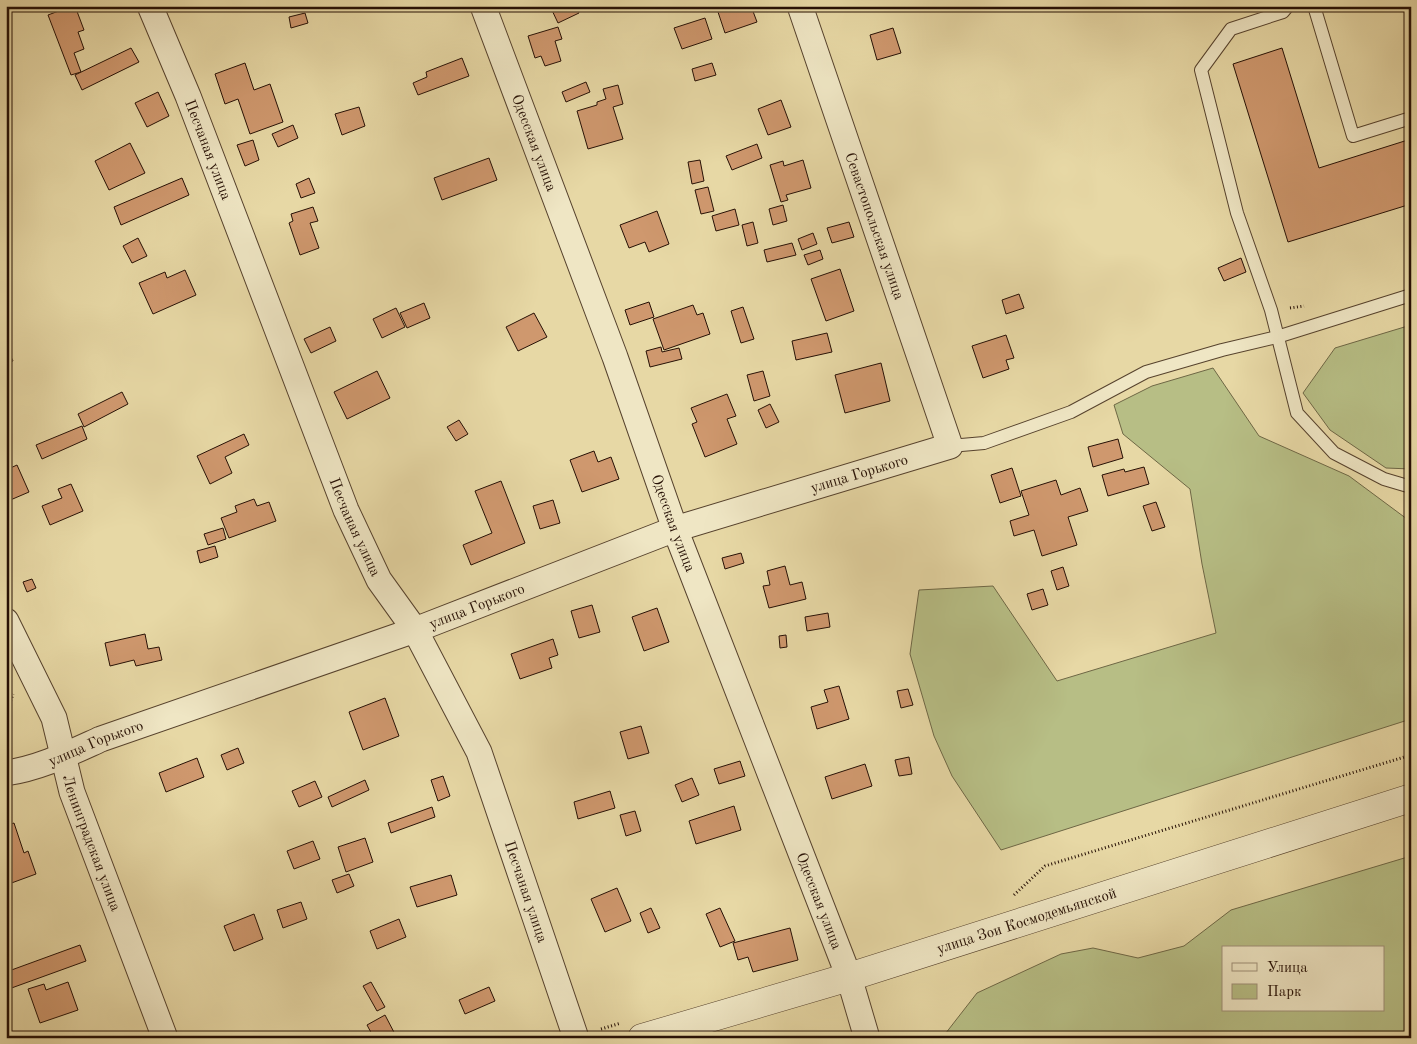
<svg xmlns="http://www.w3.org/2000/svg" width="1417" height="1044" font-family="'Old Standard TT',serif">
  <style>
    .green { fill: #b7be85; stroke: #6e6745; fill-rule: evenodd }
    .building { fill: #cf986e; stroke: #261005 }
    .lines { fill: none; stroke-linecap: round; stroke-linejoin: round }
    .service-casing { stroke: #56422d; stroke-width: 14 }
    .minor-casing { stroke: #56422d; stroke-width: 27 }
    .tertiary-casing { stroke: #56422d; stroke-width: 29 }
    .path { stroke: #261005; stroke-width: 3; stroke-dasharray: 1 2.5; stroke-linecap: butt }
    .service { stroke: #efe6c4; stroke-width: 12 }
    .minor { stroke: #efe6c4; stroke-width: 25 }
    .tertiary { stroke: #efe6c4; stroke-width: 28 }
    .labels { text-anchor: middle; stroke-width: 4; stroke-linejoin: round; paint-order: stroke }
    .street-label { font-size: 15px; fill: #261005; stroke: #efe6c4 }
  </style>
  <rect width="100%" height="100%" fill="#e7d8a5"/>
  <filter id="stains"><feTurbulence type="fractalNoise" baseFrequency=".004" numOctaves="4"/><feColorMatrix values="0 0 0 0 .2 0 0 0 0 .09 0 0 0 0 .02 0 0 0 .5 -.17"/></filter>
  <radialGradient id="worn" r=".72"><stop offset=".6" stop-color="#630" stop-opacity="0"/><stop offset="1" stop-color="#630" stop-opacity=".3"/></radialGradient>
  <g class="green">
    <polygon points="1411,325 1411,469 1386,468 1330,430 1303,393 1335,348"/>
    <polygon points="1213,368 1259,436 1349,476 1411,522 1411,719 1001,850 952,776 934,736 910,654 919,590 993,586 1057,681 1216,633 1202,564 1190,489 1123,434 1114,405 1152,386"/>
    <path d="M1411,856V1038H942L977,993L1061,954L1093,948L1138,958L1184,946L1231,910ZM1223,948H1383V1010H1223Z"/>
  </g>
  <g class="building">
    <polygon points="72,6 75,6 84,30 78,32 84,49 74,53 81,72 71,75 48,15"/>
    <polygon points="550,6 576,6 579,13 558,23"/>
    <polygon points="716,6 751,6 757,22 725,33"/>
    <polygon points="305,13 308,23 291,28 289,17"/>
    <polygon points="705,18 712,39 682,49 674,28"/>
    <polygon points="558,27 562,39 555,41 561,61 545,66 541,56 535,58 528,36"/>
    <polygon points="893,28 901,53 877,60 870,35"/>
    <polygon points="131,48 139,62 82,90 75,75"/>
    <polygon points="1282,48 1319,168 1411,139 1411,204 1288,242 1233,64"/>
    <polygon points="462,58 469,76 418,95 413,83 427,77 426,72"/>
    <polygon points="245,63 254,90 270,84 283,122 250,134 238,99 225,104 215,74"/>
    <polygon points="712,63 716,75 695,81 692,69"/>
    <polygon points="586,82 590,92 566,102 562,92"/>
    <polygon points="618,85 623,104 613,107 623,139 588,149 577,111 597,105 597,102 606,99 603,89"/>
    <polygon points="158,92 169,116 147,127 135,103"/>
    <polygon points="781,100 791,127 768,135 758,109"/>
    <polygon points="359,107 365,126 342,135 335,114"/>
    <polygon points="293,125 298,138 278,147 272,134"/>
    <polygon points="253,140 259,160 245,166 237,145"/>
    <polygon points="130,143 145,173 109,190 95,161"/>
    <polygon points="757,144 762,158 732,170 726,156"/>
    <polygon points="489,158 497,180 442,200 434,178"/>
    <polygon points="700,160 704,181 692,184 688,162"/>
    <polygon points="803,160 811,188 786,195 788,200 781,202 770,165 783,161 784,166"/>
    <polygon points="182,178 189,195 121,225 114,207"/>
    <polygon points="309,178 315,193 301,198 296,184"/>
    <polygon points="708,187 714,211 701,214 695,190"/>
    <polygon points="783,205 787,221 773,225 769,209"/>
    <polygon points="313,207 318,221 310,223 319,248 300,255 289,223 293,221 291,214"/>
    <polygon points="735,209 739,225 716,231 712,216"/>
    <polygon points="657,211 669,244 649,252 645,242 629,248 620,225"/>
    <polygon points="753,222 758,243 747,246 742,225"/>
    <polygon points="849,222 854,237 832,243 827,228"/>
    <polygon points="813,233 817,244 802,250 798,239"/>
    <polygon points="138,238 147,256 132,263 123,246"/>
    <polygon points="792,243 796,255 767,262 764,250"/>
    <polygon points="820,250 823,259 808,265 804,255"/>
    <polygon points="1241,258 1246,272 1224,281 1218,268"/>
    <polygon points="840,269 854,311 826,321 811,279"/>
    <polygon points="185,270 196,295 153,314 139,283 165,272 167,278"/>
    <polygon points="1019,294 1024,308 1006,314 1002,300"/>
    <polygon points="649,302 654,317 630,325 625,310"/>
    <polygon points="424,303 430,318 407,328 400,313"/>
    <polygon points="693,305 697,315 703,313 710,334 664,350 653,319"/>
    <polygon points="743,307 754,339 741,343 731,311"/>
    <polygon points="396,308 405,327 382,338 373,319"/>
    <polygon points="534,313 547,337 518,351 506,327"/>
    <polygon points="330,327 336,341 311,353 304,339"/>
    <polygon points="827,333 832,352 796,360 792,341"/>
    <polygon points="1006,335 1014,358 1006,360 1009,369 983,378 972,346"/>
    <polygon points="6,346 13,361 6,364"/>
    <polygon points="661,347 662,352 679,348 682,359 650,367 646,351"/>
    <polygon points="881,363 890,401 845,413 835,375"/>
    <polygon points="377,371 390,398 347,419 334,392"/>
    <polygon points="763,371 770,396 754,401 747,375"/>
    <polygon points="122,392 128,404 84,427 78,414"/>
    <polygon points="727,394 736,416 727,419 737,444 705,457 692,424 697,422 691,408"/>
    <polygon points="770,404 779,422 766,428 758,410"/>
    <polygon points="459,420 468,434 456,441 447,427"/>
    <polygon points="82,426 87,439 42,459 36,445"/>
    <polygon points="244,434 249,445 225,457 232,473 210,484 197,456"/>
    <polygon points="1118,439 1123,458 1093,467 1088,447"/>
    <polygon points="594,451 598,462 611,457 619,479 582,492 570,460"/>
    <polygon points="17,465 29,492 8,501 6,497 6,470"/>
    <polygon points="1144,467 1149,484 1108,496 1102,475 1124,469 1125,472"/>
    <polygon points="1012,468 1021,496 1000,503 991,475"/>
    <polygon points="1056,480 1061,495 1080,488 1088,511 1068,517 1077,545 1042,556 1034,530 1014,536 1010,521 1029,515 1021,491"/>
    <polygon points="501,481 525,543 471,565 463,545 492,533 475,491"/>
    <polygon points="71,484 83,511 50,525 42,506 62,498 58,489"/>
    <polygon points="254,499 257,506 269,502 276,521 229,538 221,518 237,512 235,506"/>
    <polygon points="553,500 560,523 540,529 533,506"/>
    <polygon points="1156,502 1165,527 1152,531 1143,506"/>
    <polygon points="223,528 226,539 208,545 204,534"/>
    <polygon points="215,546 218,557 200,563 197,551"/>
    <polygon points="741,553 744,563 725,569 722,558"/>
    <polygon points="785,566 790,585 802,582 806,599 769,608 763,586 770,585 767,571"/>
    <polygon points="1063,567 1069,586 1057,590 1051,571"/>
    <polygon points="32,579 36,588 27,592 23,582"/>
    <polygon points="1043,589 1048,605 1032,610 1027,594"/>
    <polygon points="592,605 600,632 579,638 571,611"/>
    <polygon points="657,608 669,642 644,651 632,617"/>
    <polygon points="828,613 830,627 807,631 805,617"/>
    <polygon points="145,634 148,649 159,647 162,660 136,666 134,660 110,666 105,643"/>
    <polygon points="786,635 787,647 780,648 779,636"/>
    <polygon points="553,639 558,655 549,658 552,668 520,679 511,654"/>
    <polygon points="839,686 849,719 817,729 811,707 828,702 824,690"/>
    <polygon points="908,689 913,705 901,708 897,691"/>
    <polygon points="385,698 399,736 363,750 349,712"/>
    <polygon points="641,726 649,753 628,759 620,732"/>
    <polygon points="238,748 244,763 227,770 221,755"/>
    <polygon points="909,757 912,774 899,776 895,760"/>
    <polygon points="197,758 204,777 166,792 159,773"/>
    <polygon points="740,761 745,776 719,784 714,769"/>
    <polygon points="865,764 872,786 832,799 825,777"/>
    <polygon points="443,776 450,796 438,801 431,780"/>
    <polygon points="692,778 699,795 682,802 675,785"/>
    <polygon points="365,780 369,790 332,807 328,797"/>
    <polygon points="315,781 322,797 299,807 292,791"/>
    <polygon points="610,791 615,808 578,819 574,802"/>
    <polygon points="734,806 741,830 696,844 689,821"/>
    <polygon points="432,807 435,817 391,833 388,823"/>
    <polygon points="635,811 641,831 626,836 620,815"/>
    <polygon points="14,823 24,853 28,851 36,874 6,885 6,826"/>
    <polygon points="365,838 373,862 346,872 338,847"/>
    <polygon points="313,841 320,859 294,869 287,851"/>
    <polygon points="349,874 354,886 337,893 332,880"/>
    <polygon points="451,875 457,895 417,907 410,887"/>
    <polygon points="617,888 631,921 605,932 591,899"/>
    <polygon points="301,902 307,919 283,928 277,910"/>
    <polygon points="651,908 660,928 648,933 640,913"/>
    <polygon points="720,908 735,941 720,947 706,914"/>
    <polygon points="254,914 263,939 234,951 224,926"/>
    <polygon points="399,919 406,937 377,949 370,931"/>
    <polygon points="790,928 798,960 753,972 748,957 738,960 733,943"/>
    <polygon points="80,945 86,961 6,990 6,972"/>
    <polygon points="68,982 78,1010 40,1023 28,989 44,984 46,990"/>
    <polygon points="371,982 385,1007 377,1011 363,986"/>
    <polygon points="489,987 495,1001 465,1014 459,1000"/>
    <polygon points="385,1015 397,1038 374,1038 367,1025"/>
  </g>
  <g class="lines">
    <defs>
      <g id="service">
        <polyline points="1288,6 1283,12 1231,29 1201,70 1237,213 1271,310 1297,413 1334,453 1384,479 1411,487"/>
        <polyline points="1314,6 1353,136 1411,118"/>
        <polyline points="950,446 984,443 1071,412 1146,372 1222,350 1277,337 1411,295"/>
      </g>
      <g id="minor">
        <path id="s1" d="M150,6L188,96L346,510L379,580L415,630L479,752L576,1038"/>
        <path id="s2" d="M483,6L615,357L675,529L849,977L867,1038"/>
        <path id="s3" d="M6,621L54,718L72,792L165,1038"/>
        <path id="s4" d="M6,773C40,768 70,753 101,739L415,630L675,529L950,446L800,6"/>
      </g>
      <g id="tertiary">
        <path id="s5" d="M642,1038L849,977L1411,798"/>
      </g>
    </defs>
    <use href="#service" class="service-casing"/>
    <use href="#minor" class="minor-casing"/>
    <use href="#tertiary" class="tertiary-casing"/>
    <g class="path">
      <polyline points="1290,308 1304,306"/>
      <polyline points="6,714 13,694"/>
      <polyline points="1014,895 1045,866 1411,755"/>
      <polyline points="601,1029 621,1023"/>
    </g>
    <use href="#service" class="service"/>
    <use href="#minor" class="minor"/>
    <use href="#tertiary" class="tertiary"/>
  </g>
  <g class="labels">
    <g class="street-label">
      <text dy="5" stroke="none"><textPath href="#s2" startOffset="146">Одесская улица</textPath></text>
      <text dy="5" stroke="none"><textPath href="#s1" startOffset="155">Песчаная улица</textPath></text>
      <text transform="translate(875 226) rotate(71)" y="5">Севастопольская улица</text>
      <text dy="5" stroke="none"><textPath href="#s4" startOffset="905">улица Горького</textPath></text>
      <text dy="5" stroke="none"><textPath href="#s2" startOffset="551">Одесская улица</textPath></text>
      <text dy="5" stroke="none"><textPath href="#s1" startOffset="560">Песчаная улица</textPath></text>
      <text dy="5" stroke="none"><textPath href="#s4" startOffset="500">улица Горького</textPath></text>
      <text dy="5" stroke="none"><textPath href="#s4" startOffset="95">улица Горького</textPath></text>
      <text dy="5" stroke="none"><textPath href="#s3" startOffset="239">Ленинградская улица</textPath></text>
      <text dy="5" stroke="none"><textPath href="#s1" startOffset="965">Песчаная улица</textPath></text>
      <text dy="5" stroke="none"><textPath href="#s2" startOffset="956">Одесская улица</textPath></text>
      <text dy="5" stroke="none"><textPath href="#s5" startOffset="402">улица Зои Космодемьянской</textPath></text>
    </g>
  </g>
  <rect width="1417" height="1044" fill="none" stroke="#e7d8a5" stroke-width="25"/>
  <rect x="8" y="8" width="1402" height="1029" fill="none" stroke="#261005" stroke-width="2.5"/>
  <rect x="12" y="12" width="1392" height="1019" fill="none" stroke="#261005"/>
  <rect x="1222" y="946" width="162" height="65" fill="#efe6c4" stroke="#9f9078"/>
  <rect x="1232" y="963" width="25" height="8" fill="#efe6c4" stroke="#9f9078"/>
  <text x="1267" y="972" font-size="15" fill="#261005">Улица</text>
  <rect x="1232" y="984" width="25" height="15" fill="#b7be85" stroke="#9f9078"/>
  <text x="1267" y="996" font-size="15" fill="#261005">Парк</text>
  <rect width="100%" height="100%" filter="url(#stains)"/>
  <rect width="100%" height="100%" fill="url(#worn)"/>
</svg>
